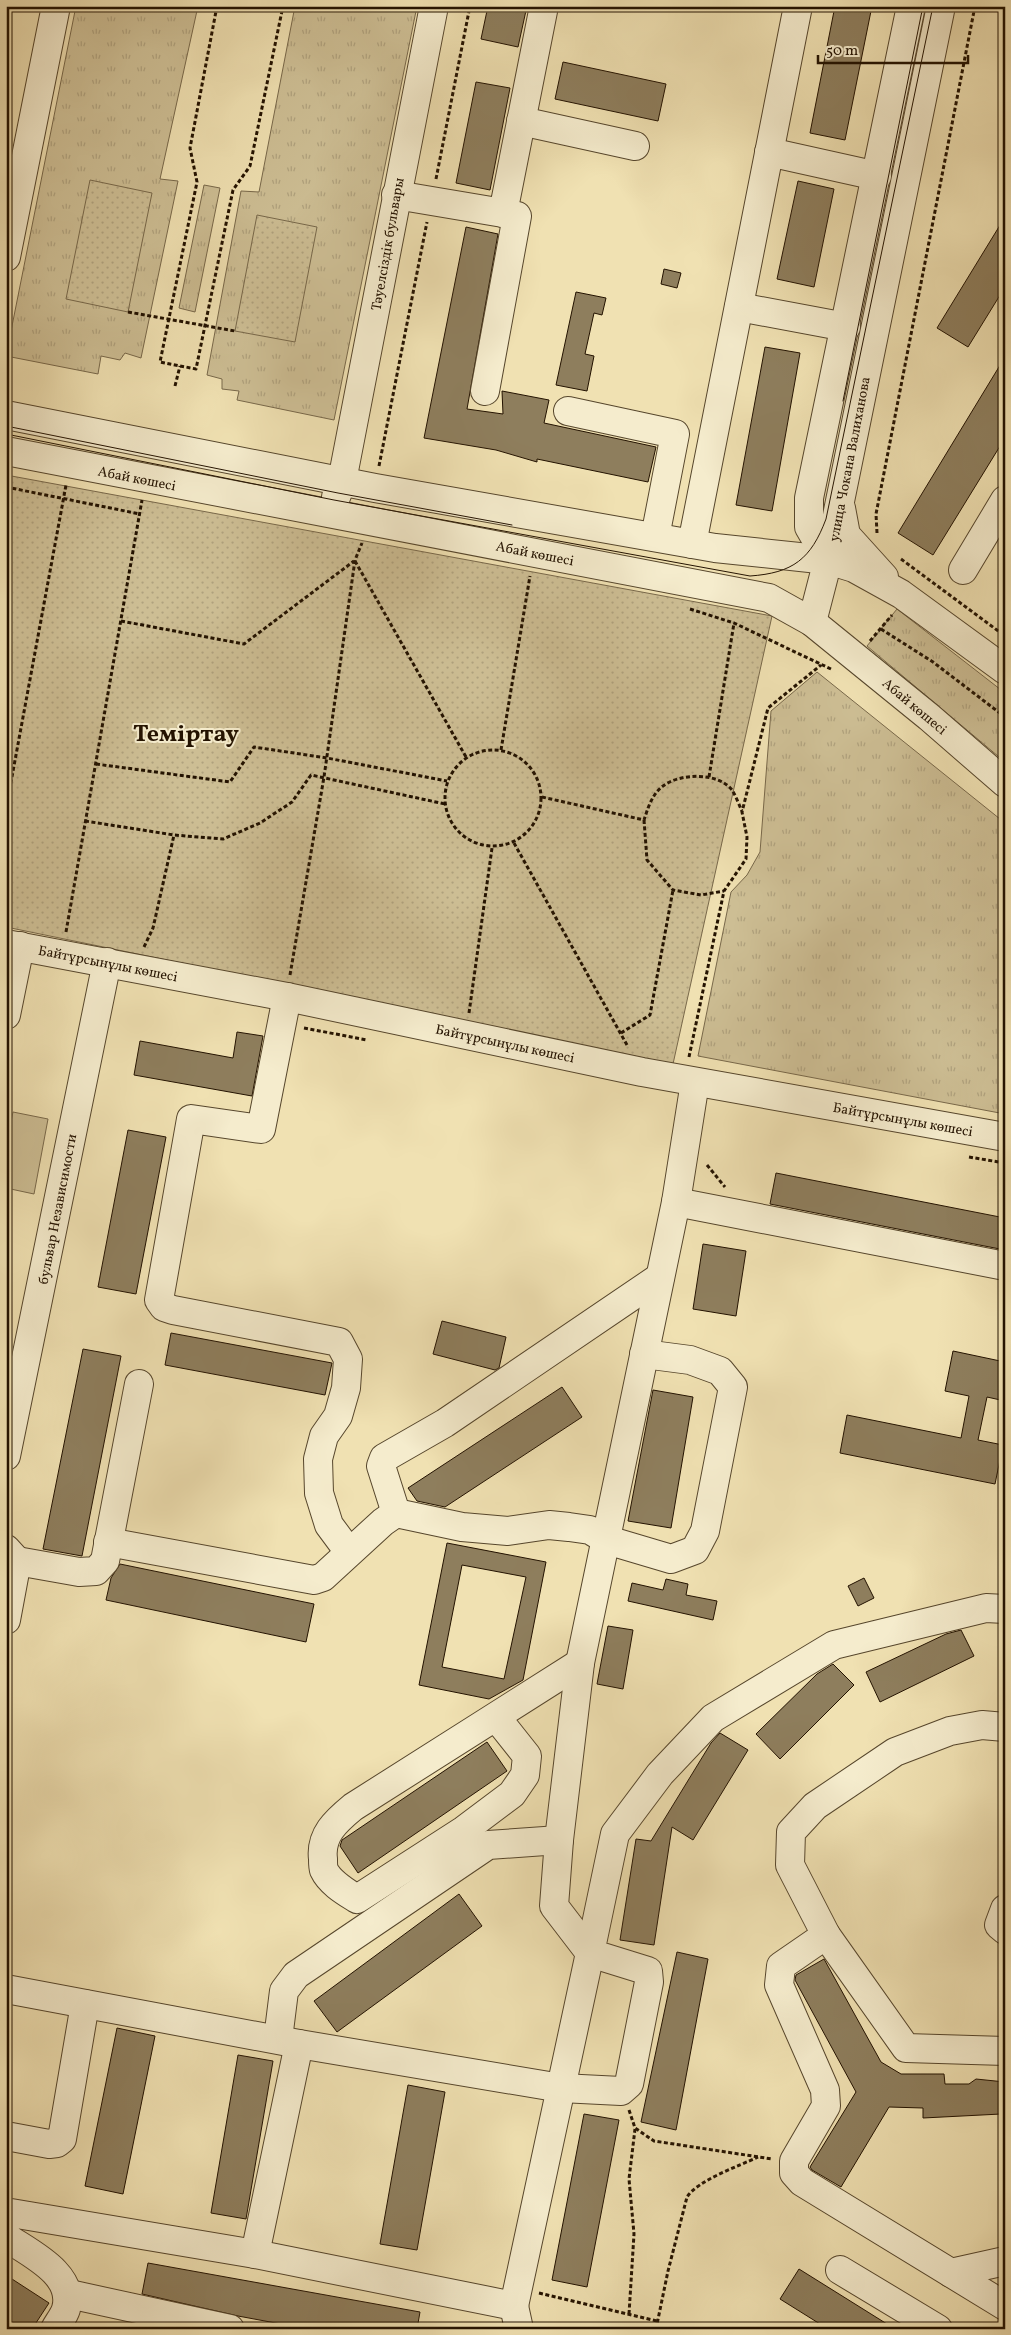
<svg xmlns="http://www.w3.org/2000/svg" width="1011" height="2335" font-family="Vollkorn,serif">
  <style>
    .grass { fill: url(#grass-tufts); stroke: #78684a }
    .park { fill: url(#park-dots); stroke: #78684a }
    .garden { fill: #cdbe94; stroke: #78684a }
    .building { fill: #8e7e5d; stroke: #231200; fill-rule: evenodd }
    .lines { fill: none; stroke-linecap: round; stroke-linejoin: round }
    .minor-casing { stroke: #56462c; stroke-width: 30 }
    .path { stroke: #231200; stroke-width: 3; stroke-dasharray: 4 2.5; stroke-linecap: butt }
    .minor { stroke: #f5eccd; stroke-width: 28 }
    .tram { stroke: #231200; stroke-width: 1 }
    .labels { text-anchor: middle; stroke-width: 4; stroke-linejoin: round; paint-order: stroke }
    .street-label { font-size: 14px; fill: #231200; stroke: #f5eccd }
    .town-label { font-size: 24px; font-weight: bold; fill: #231200; stroke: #f5eccd }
  </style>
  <defs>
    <pattern id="grass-tufts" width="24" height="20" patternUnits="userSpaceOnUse" patternTransform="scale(1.25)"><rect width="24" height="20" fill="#cdbe94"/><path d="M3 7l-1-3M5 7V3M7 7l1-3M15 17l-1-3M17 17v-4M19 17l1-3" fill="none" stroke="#b0a27e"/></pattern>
    <pattern id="park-dots" width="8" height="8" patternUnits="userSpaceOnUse" patternTransform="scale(1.25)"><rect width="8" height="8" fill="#cdbe94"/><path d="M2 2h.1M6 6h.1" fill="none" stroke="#b0a27e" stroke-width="1.8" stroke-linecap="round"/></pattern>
  </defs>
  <rect width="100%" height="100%" fill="#f0e1b2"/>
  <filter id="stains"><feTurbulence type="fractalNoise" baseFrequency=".004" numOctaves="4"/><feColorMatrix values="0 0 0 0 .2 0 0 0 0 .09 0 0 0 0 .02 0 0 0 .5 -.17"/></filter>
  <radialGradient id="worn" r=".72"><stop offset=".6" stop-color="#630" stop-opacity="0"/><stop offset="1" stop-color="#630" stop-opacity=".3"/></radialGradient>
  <g class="grass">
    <polygon points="76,6 198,6 160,179 178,181 141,358 125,353 120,360 101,356 98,374 6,356"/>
    <polygon points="295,6 417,6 334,420 237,400 239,391 222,389 222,379 207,375 241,191 259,192"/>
    <polygon points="204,185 220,188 195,312 179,308"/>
    <polygon points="897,609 1005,693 1005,762 867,646"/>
    <polygon points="817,672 1005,823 1005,1114 698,1056 731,892 747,875 760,852 771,711"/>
  </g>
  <g class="park">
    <polygon points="90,180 152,193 128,312 66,299"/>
    <polygon points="257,215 317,227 295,342 235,331"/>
    <polygon points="6,475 772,616 673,1064 6,927"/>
  </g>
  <polygon class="garden" points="13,1112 48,1119 34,1194 6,1188 6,1146"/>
  <g class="building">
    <polygon points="488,6 527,6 518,47 481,39"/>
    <polygon points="835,6 872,6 845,140 810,133"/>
    <polygon points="563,62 666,84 658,121 555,99"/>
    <polygon points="476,82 510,88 490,190 456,183"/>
    <polygon points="798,181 834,189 814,287 777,279"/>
    <polygon points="1005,217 1005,287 968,347 937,328"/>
    <polygon points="466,227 498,234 467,409 503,414 502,391 549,400 544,423 656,447 648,482 537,459 537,462 496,450 424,438"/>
    <polygon points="664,269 681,273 677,288 661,284"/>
    <polygon points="576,292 606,298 602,315 594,313 585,354 594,356 587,391 556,385"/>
    <polygon points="765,347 800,353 772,511 736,505"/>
    <polygon points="1005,357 1005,438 933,555 898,533"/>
    <polygon points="237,1032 263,1036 252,1096 134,1075 140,1041 233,1058"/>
    <polygon points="128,1130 166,1137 136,1294 98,1287"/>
    <polygon points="776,1173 1005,1218 1005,1250 770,1204"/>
    <polygon points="703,1244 746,1251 736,1316 693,1309"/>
    <polygon points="442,1321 506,1337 499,1368 495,1370 433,1354"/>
    <polygon points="171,1333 332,1363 325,1395 165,1365"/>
    <polygon points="83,1349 121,1356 82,1556 43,1549"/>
    <polygon points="953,1351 1005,1362 1005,1401 987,1397 978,1440 1003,1445 995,1484 840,1453 847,1415 961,1438 969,1396 945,1391"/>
    <polygon points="562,1387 582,1417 445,1507 417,1501 408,1488"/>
    <polygon points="653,1390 693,1397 671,1528 628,1521"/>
    <path d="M447,1543L546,1562L523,1680L489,1699L419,1685ZM462,1565L526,1577L504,1679L442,1667Z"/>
    <polygon points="120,1564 314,1604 306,1642 106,1600 111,1578"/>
    <polygon points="864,1578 874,1598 858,1606 848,1586"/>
    <polygon points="666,1579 688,1584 686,1595 717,1601 713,1620 628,1601 632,1583 663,1590"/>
    <polygon points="608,1626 633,1630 623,1689 597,1684"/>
    <polygon points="961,1630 974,1656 880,1702 866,1672 946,1634"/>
    <polygon points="833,1664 854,1685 780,1759 756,1734 817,1674"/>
    <polygon points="720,1733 748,1750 693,1840 672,1827 654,1945 620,1940 636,1839 651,1841 711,1743"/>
    <polygon points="487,1742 507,1771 358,1873 340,1846 342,1840"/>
    <polygon points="459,1894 482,1926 337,2032 314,2001"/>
    <polygon points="677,1952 708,1959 676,2130 641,2122"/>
    <polygon points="824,1959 881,2062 901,2074 944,2074 945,2084 969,2084 976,2079 1005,2082 1005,2110 1001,2110 1001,2114 923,2118 923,2108 889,2107 841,2187 812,2170 810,2167 856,2092 795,1980 796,1975"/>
    <polygon points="117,2028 155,2036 123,2194 85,2186"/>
    <polygon points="238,2055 273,2061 246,2219 211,2213"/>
    <polygon points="408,2085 445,2092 417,2250 380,2244"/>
    <polygon points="584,2114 619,2120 587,2287 552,2280"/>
    <polygon points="148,2263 420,2312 417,2329 308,2329 238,2316 142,2294"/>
    <polygon points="799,2269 895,2329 828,2329 780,2299"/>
    <polygon points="12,2279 49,2303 32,2329 6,2329 6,2288"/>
  </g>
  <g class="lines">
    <defs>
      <g id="minor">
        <polyline points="521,121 635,146"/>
        <polyline points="769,152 877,176"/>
        <polyline points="396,195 503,213 544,6"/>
        <polyline points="6,257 56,6"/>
        <polyline points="739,307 846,327"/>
        <polyline points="485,391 517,216 503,213"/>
        <polyline points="568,411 675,434 655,537"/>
        <polyline points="6,415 375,488 715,548 828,560 854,568 901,594 1005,670"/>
        <polyline points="6,451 769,598 812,622 929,717 1005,783"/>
        <polyline points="336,497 342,481 434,6"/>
        <polyline points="841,508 846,535 884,577"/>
        <polyline points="692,544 798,6"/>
        <polyline points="828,560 809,527 809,498 911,6"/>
        <polyline points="963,570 1005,500"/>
        <polyline points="812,622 828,560 941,6"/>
        <polyline points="6,944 287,997 642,1072 1005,1137"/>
        <polyline points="287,997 261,1129 191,1119 159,1300 164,1307 173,1310 339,1342 348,1359 346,1388 338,1416 324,1436 318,1459 319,1493 329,1525 349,1552"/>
        <polyline points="6,1015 20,946"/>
        <polyline points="676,1202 1005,1266"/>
        <polyline points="6,1456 107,962"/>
        <polyline points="396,1513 381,1466 384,1458 445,1423 660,1277"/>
        <polyline points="108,1542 314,1580 323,1577 383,1522 396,1513 462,1527 508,1531 549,1525 569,1527 590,1530 607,1540 671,1559 695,1550 705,1531 733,1387 720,1371 690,1360 644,1354"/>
        <polyline points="6,1549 17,1561 6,1620"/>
        <polyline points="17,1561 79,1572 96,1571 105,1561 139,1384"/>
        <path d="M496,1717L527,1756L525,1775L512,1794L464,1830L357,1899C346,1892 330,1883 324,1870C323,1867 323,1862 323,1859C320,1835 336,1821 353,1807L580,1663"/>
        <polyline points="1005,1727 982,1725 950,1731 895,1752 815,1806 791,1832 790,1865 826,1935 781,1966 779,1985 825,2090 826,2106 794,2161 794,2173 802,2182 1005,2306"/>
        <polyline points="1005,1909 999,1925 1005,1930"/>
        <polyline points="826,1935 906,2048 1005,2051"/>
        <polyline points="6,1989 299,2044 561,2088 621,2091 629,2084 649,1982 648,1971 590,1953 615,1834 660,1774 713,1718 834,1645 986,1608 1005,1609"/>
        <polyline points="278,2039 284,1991 296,1975 488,1845 559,1840"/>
        <polyline points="6,2136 49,2144 57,2143 62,2139 85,2004"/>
        <polyline points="6,2223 11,2213 255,2254 514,2306 590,1953 554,1906 559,1840 580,1663 676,1202 695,1082"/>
        <path d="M6,2237C29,2253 76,2274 66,2309C64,2316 58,2323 55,2329"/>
        <polyline points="255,2254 299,2044"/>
        <polyline points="840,2270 938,2329"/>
        <polyline points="951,2273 1005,2261"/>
        <polyline points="69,2294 230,2329"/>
        <polyline points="514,2306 519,2329"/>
      </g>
    </defs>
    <use href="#minor" class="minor-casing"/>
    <g class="path">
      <polyline points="217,6 190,148 197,182 160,362 196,369 233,190 250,166 283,6"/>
      <polyline points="436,179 470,6"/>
      <polyline points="128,312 235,331"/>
      <polyline points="175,386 180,366"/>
      <polyline points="379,466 427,222"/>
      <polyline points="6,487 140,514"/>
      <polyline points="877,533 876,514 975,6"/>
      <polyline points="901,559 1005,636"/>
      <polyline points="355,561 466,757"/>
      <polyline points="690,609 734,623 831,669"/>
      <polyline points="121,621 244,644 354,561"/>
      <polyline points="881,629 933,662 1005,717"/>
      <polyline points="870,641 892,615"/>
      <circle cx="493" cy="798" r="48"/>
      <polyline points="501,750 530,576"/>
      <polyline points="96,764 230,782 254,747 327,758 447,781"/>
      <polyline points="709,777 734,623"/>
      <path d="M542,797L644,820C648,808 652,794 663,786C680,773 718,772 732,790C736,796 739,805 742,811"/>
      <polyline points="6,809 66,485"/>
      <polyline points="644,820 647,860 673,890 701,895 724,891"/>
      <polyline points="85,821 174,835 223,839 260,823 292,802 311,775 445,804"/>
      <polyline points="514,843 627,1045"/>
      <polyline points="66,932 142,500"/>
      <polyline points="144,947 153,928 174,835"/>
      <polyline points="290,975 324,777 355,560 362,543"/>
      <polyline points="469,1013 492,848"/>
      <polyline points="304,1028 367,1040"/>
      <polyline points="621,1033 650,1015 673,890"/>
      <polyline points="689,1057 724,891 746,859 747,837 742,812 768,708 821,665"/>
      <polyline points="969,1157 1005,1163"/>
      <polyline points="707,1165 725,1187"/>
      <polyline points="629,2110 635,2128 654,2141 772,2159"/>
      <polyline points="539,2293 657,2321"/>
      <polyline points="629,2314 634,2234 629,2179 635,2129"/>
      <path d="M656,2329L668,2271L687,2197C698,2180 739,2166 758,2157"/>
    </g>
    <use href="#minor" class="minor"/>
    <g class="tram">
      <polyline points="843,401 923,6"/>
      <polyline points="6,426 338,493 512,525"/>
      <path d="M6,434L334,500L750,576C793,573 811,559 826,519L933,6"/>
    </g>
  </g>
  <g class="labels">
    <g class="street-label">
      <text transform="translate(387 244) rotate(-80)" y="5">Тәуелсіздік бульвары</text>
      <text transform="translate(849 459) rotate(-79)" y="5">улица Чокана Валиханова</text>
      <text transform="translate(137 478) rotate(11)" y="5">Абай көшесі</text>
      <text transform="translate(535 553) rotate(11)" y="5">Абай көшесі</text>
      <text transform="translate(915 706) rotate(40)" y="5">Абай көшесі</text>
      <text transform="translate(108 963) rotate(11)" y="5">Байтұрсынұлы көшесі</text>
      <text transform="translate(505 1043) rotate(12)" y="5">Байтұрсынұлы көшесі</text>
      <text transform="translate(903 1119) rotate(10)" y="5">Байтұрсынұлы көшесі</text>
      <text transform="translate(57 1209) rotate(-79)" y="5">бульвар Независимости</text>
    </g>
    <g class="town-label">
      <text x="186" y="741">Теміртау</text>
    </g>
  </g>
  <rect width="1011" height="2335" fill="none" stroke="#f0e1b2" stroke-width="25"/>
  <rect x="8" y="8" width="996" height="2320" fill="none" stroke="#231200" stroke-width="2.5"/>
  <rect x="12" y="12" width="986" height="2310" fill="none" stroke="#231200"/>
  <path d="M818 55v8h150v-8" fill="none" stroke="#231200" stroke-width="2.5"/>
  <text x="826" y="55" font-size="15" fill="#231200" stroke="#f5eccd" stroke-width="4" paint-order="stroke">50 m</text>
  <rect width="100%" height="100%" filter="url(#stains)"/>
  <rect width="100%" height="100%" fill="url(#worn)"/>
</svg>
